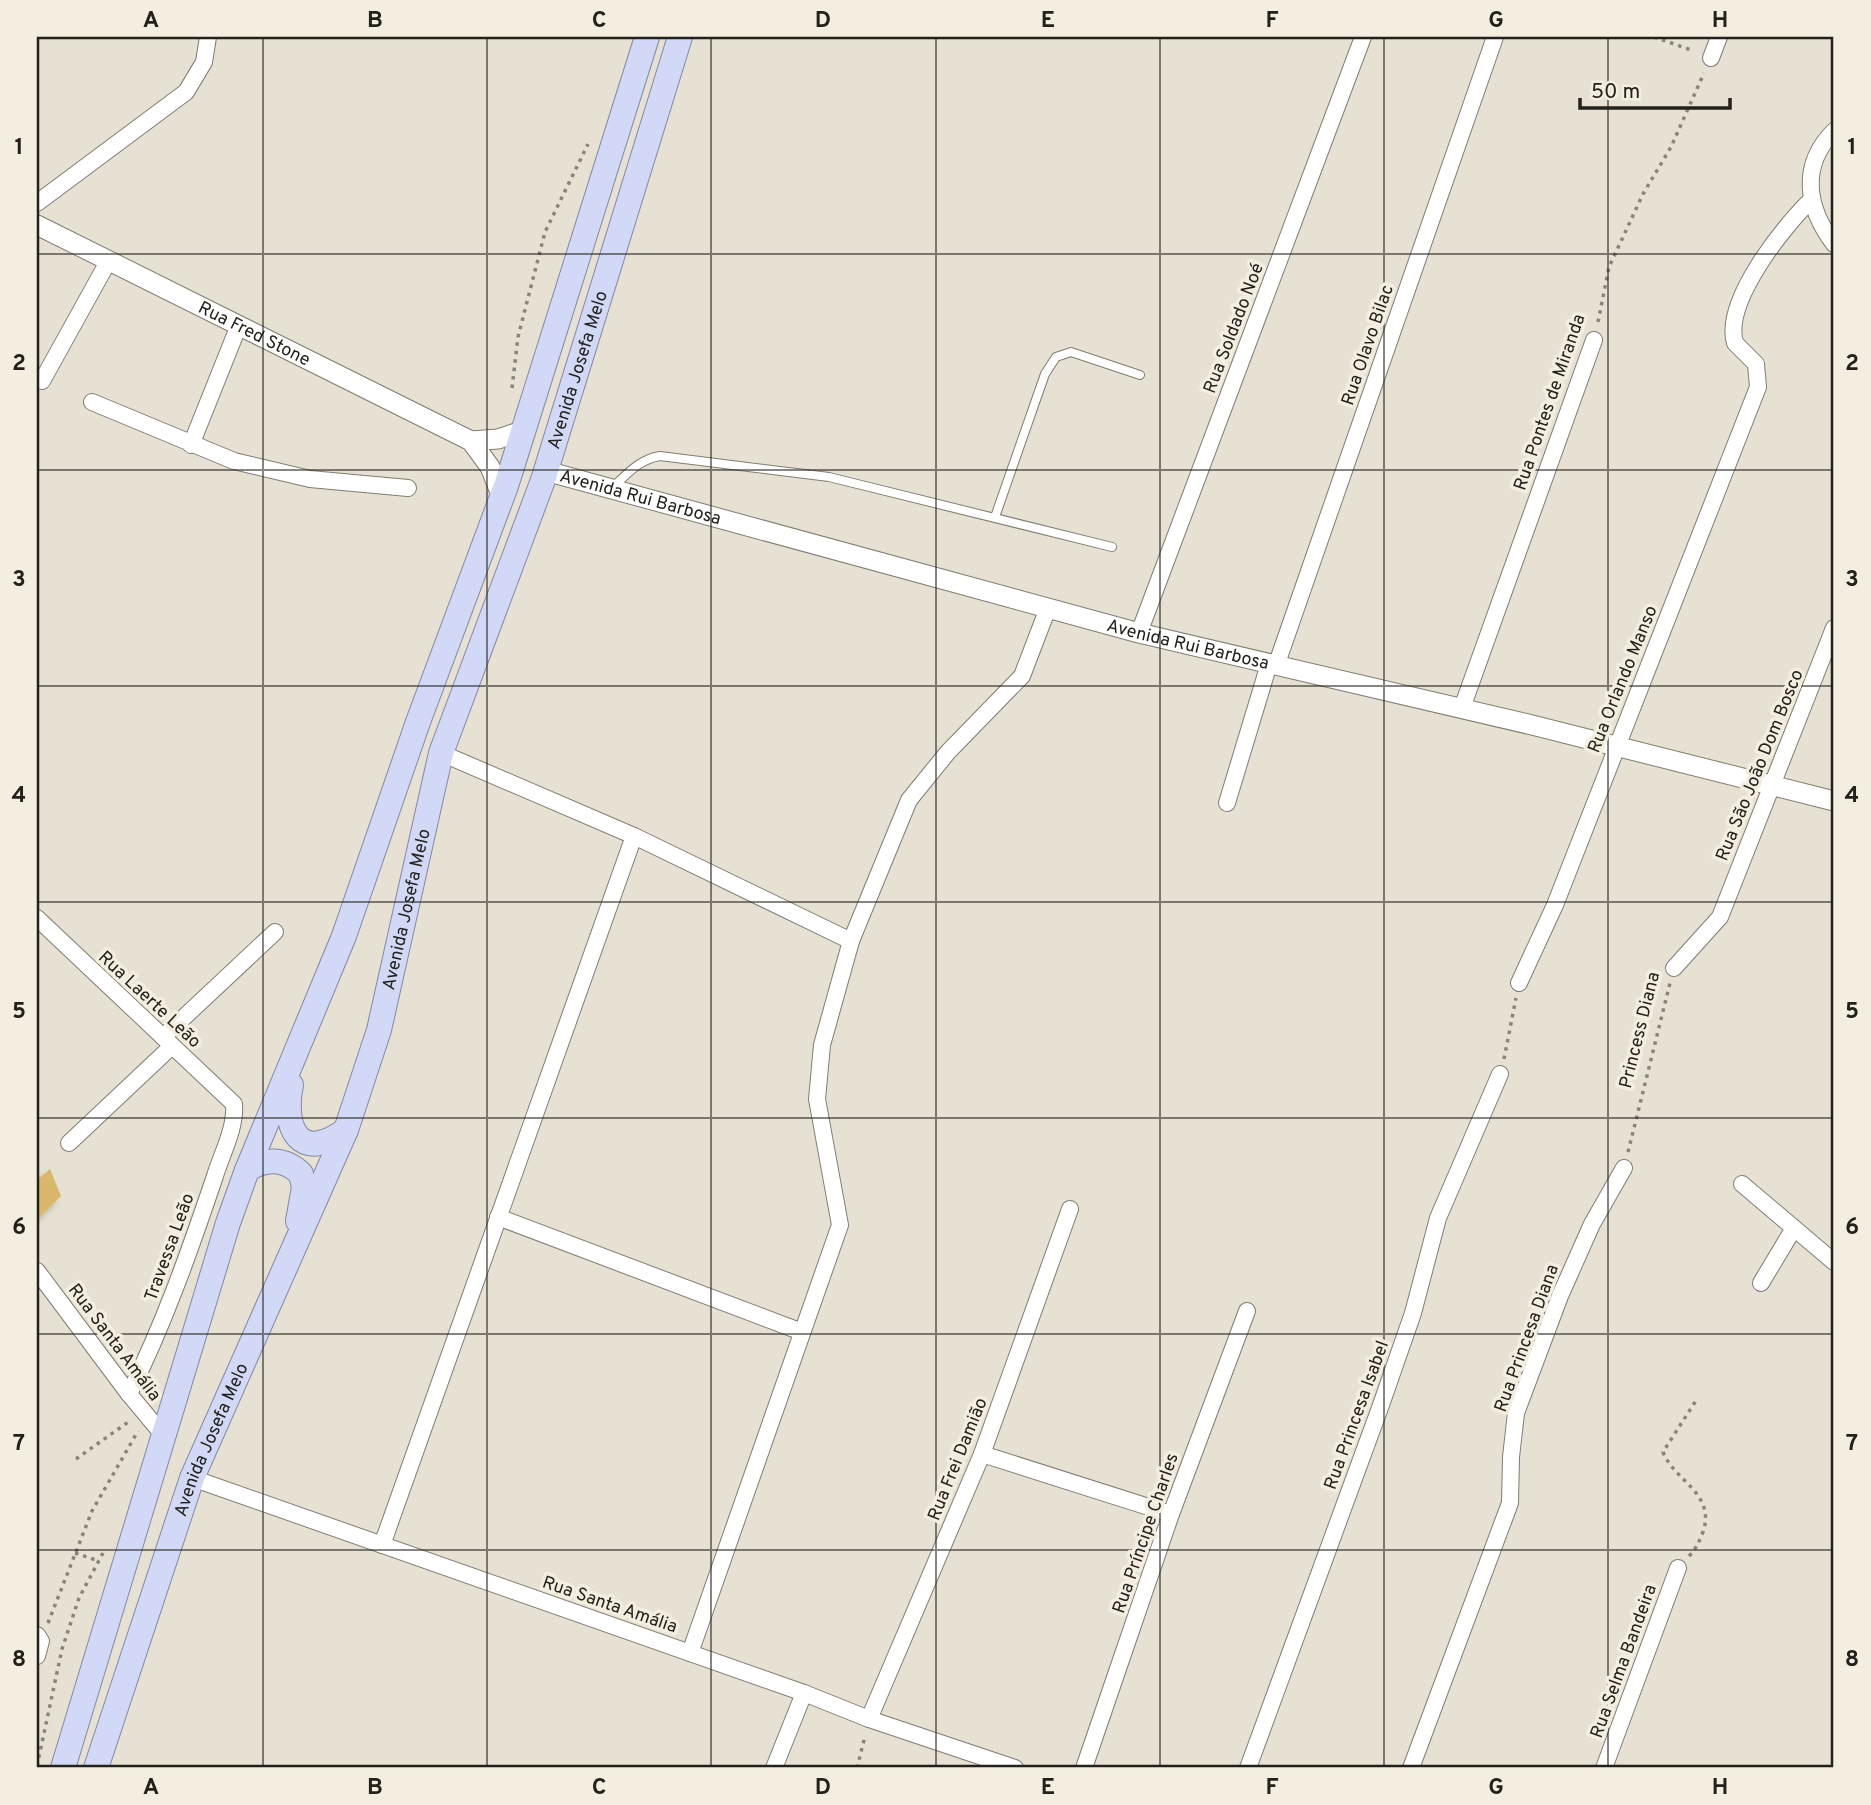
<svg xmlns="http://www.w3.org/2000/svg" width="1871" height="1805" font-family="Overpass,sans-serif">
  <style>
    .building { fill: #d9b86a; filter: url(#shadow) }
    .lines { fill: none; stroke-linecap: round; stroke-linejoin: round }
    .service-casing { stroke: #817c70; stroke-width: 10 }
    .minor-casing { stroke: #817c70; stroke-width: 18 }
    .tertiary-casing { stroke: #817c70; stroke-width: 21 }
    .primary-casing { stroke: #8188a6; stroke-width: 26 }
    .path { stroke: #89847b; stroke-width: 3.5; stroke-dasharray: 3.5 5; stroke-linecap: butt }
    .service { stroke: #fff; stroke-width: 8 }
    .minor { stroke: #fff; stroke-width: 16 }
    .tertiary { stroke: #fff; stroke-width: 19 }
    .primary { stroke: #d1d9f6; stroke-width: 24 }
    .grid { fill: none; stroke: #23211c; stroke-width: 2; stroke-opacity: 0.55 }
    .labels { text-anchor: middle; stroke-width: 7; stroke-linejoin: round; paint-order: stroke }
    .street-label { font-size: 18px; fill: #23211c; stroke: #f4eee1 }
    .neatline { fill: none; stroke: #23211c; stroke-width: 2.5 }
    .grid-label { font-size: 23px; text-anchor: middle; font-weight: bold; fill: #23211c }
  </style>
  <defs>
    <filter id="shadow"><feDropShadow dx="-6" dy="6" stdDeviation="3.5" flood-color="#0004"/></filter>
  </defs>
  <rect width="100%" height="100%" fill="#e7e1d3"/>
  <polygon class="building" points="50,1169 61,1196 37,1220 37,1180"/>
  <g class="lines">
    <defs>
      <g id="service">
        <path d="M613,487C628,473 640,459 660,456L829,477L1112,547"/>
        <polyline points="995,517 1045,374 1056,357 1071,352 1140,375"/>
      </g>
      <g id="minor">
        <polyline points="1711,58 1719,37"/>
        <path d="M1834,131C1800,165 1806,207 1834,244"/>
        <polyline points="37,203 186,92 204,62 208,37"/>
        <polyline points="42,381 109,260"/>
        <polyline points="92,402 234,461 310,479 408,488"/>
        <polyline points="191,445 239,325"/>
        <polyline points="1139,633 1363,37"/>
        <polyline points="1276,666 1495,37"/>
        <polyline points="1462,708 1594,340"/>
        <polyline points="441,753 634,836 851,941"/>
        <polyline points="1227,803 1269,664"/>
        <path d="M37,918L234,1104C236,1128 222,1153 215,1176C190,1250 164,1324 129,1394"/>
        <polyline points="1674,968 1720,917 1834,628"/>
        <path d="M1519,983L1555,905L1758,387L1756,364L1735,343C1723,302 1783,227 1811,200"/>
        <polyline points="163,1037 275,932"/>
        <polyline points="69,1143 172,1046"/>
        <polyline points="1742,1184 1834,1262"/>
        <polyline points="498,1217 802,1332"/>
        <polyline points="37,1271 129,1394 164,1436"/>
        <polyline points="1761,1283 1794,1228"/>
        <polyline points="982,1454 1171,1514"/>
        <polyline points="192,1478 804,1693 869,1719 1015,1768"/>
        <polyline points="382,1545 634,836"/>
        <polyline points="37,1635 41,1641 37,1656"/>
        <polyline points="690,1653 840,1225 817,1099 822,1045 851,941 909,800 948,752 1022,676 1048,608"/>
        <polyline points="869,1719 982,1454 1070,1209"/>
        <polyline points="774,1768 804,1693"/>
        <polyline points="1084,1768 1171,1514 1247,1311"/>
        <polyline points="1248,1768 1381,1405 1413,1313 1438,1218 1500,1074"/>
        <polyline points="1411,1768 1510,1503 1511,1457 1516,1413 1560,1296 1592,1224 1624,1168"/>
        <polyline points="1604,1768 1678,1568"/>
      </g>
      <g id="tertiary">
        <path id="s1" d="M37,225L471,441L490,467L502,497"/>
        <polyline points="471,441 498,439 525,430"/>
        <path id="s2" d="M546,471L1139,633L1532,725L1834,801"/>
      </g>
      <g id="primary">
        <path d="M291,1085C282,1129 300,1164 346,1130"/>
        <path d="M247,1170C265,1158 285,1158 301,1174L304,1187L298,1221"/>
        <polyline points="63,1768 228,1223 247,1170 344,936 418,722 506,486 647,37"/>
        <path id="s3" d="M96,1768L192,1478L346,1130L379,1030L441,753L543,480L680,37"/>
      </g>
    </defs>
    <use href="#service" class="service-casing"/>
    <use href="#minor" class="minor-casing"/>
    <use href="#tertiary" class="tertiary-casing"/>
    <use href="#primary" class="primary-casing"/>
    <g class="path">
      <polyline points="1654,37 1694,51"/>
      <polyline points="1598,322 1609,267 1643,194 1671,147 1704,73"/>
      <polyline points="512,388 518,337 545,232 588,144"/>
      <polyline points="1504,1059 1516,998"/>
      <polyline points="1628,1152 1670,983"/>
      <polyline points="76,1459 131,1420"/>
      <polyline points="75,1553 99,1561"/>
      <path d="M1689,1556C1697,1548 1699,1541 1703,1532C1716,1493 1675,1482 1663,1452L1697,1399"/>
      <polyline points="48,1623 92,1511 138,1431"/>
      <polyline points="37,1766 62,1649 79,1598 103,1553"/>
      <polyline points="857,1768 865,1736"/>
    </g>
    <use href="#service" class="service"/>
    <use href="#minor" class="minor"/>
    <use href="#tertiary" class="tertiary"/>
    <use href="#primary" class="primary"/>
  </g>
  <path class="grid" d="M263,37V1768M487,37V1768M711,37V1768M936,37V1768M1160,37V1768M1384,37V1768M1608,37V1768M37,254H1834M37,470H1834M37,686H1834M37,902H1834M37,1118H1834M37,1334H1834M37,1550H1834"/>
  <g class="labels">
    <g class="street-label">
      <text transform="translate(1233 328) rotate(-69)" y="6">Rua Soldado Noé</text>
      <text dy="6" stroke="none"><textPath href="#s1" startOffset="243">Rua Fred Stone</textPath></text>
      <text transform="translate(1367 345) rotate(-71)" y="6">Rua Olavo Bilac</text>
      <text dy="6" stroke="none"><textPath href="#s3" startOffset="1482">Avenida Josefa Melo</textPath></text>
      <text transform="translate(1549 402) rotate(-71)" y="6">Rua Pontes de Miranda</text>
      <text dy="6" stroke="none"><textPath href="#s2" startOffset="98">Avenida Rui Barbosa</textPath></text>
      <text dy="6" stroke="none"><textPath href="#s2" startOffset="665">Avenida Rui Barbosa</textPath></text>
      <text transform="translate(1622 679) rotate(-68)" y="6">Rua Orlando Manso</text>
      <text transform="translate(1759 765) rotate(-68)" y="6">Rua São João Dom Bosco</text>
      <text dy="6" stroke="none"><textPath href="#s3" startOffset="915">Avenida Josefa Melo</textPath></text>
      <text transform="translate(150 999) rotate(43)" y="6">Rua Laerte Leão</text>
      <text transform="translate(1639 1030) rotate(-76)" y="6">Princess Diana</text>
      <text transform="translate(169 1247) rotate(-70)" y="6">Travessa Leão</text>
      <text transform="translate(1526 1338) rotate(-70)" y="6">Rua Princesa Diana</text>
      <text transform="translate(115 1342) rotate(53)" y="6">Rua Santa Amália</text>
      <text transform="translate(1356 1415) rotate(-70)" y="6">Rua Princesa Isabel</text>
      <text dy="6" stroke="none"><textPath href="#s3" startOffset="348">Avenida Josefa Melo</textPath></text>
      <text transform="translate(957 1459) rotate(-68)" y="6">Rua Frei Damião</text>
      <text transform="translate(1145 1533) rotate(-71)" y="6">Rua Príncipe Charles</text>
      <text transform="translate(610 1604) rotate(19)" y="6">Rua Santa Amália</text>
      <text transform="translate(1623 1661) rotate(-70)" y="6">Rua Selma Bandeira</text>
    </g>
  </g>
  <rect width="1871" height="1805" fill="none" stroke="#f4eee1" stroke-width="77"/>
  <path d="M1580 98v10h150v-10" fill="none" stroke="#23211c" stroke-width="3.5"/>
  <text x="1591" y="98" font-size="21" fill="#23211c" stroke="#f4eee1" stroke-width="5" paint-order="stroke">50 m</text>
  <rect x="38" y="38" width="1794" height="1728" class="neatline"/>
  <g class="grid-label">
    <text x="151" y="27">A</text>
    <text x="375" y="27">B</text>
    <text x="599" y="27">C</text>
    <text x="823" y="27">D</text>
    <text x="1048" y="27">E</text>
    <text x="1272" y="27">F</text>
    <text x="1496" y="27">G</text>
    <text x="1720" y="27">H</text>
    <text x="19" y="154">1</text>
    <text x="1852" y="154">1</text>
    <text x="19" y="370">2</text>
    <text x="1852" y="370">2</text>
    <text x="19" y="586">3</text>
    <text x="1852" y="586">3</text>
    <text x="19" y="802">4</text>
    <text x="1852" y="802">4</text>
    <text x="19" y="1018">5</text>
    <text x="1852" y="1018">5</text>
    <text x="19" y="1234">6</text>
    <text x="1852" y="1234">6</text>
    <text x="19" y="1450">7</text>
    <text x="1852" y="1450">7</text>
    <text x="19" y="1666">8</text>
    <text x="1852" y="1666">8</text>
    <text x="151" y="1794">A</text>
    <text x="375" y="1794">B</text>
    <text x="599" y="1794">C</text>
    <text x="823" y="1794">D</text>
    <text x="1048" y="1794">E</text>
    <text x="1272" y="1794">F</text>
    <text x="1496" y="1794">G</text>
    <text x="1720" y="1794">H</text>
  </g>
</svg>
